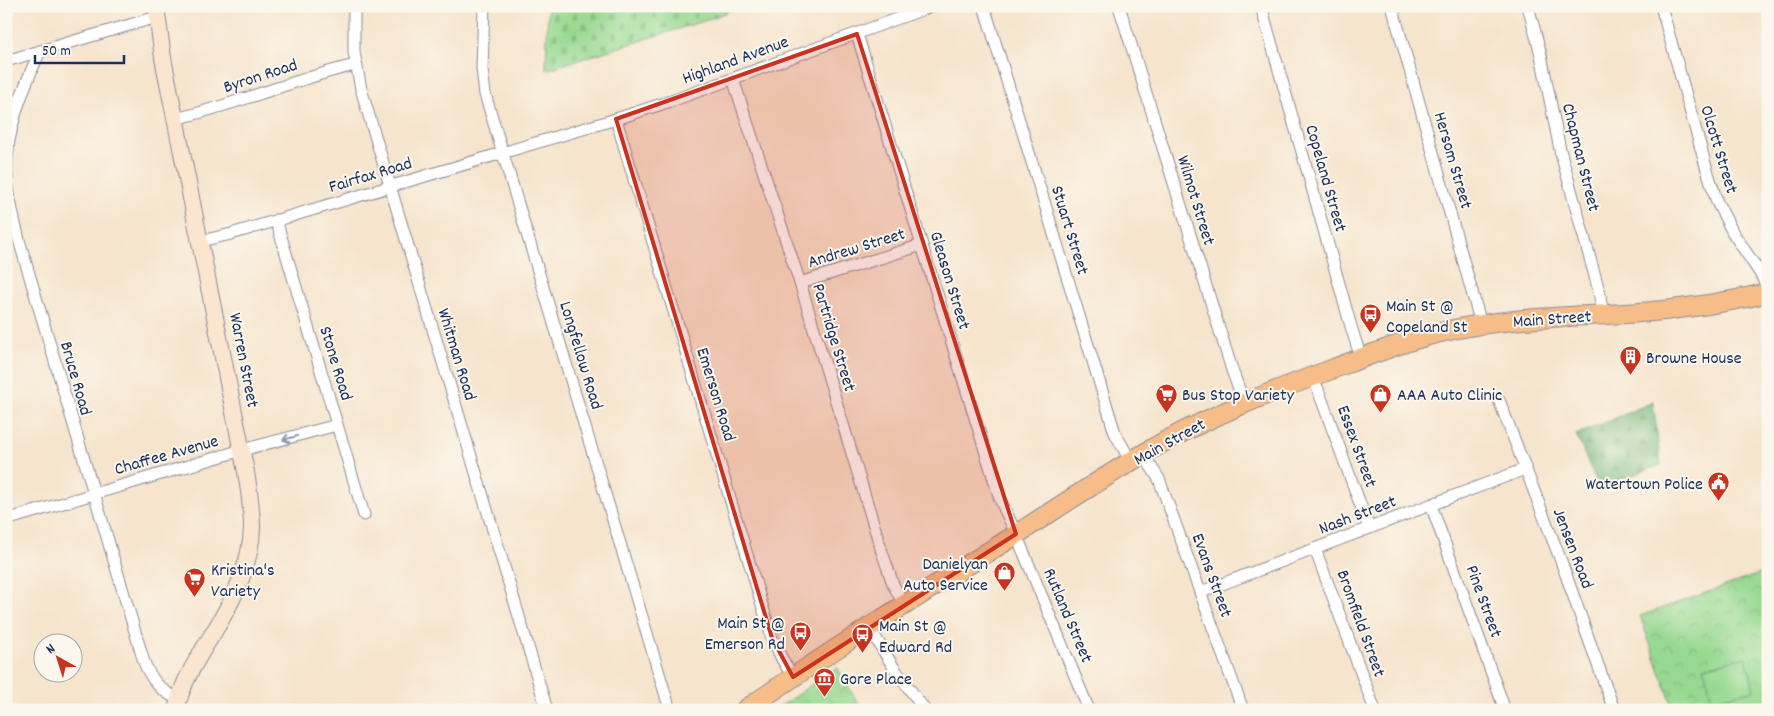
<svg xmlns="http://www.w3.org/2000/svg" width="1774" height="716" font-family="Dekko,sans-serif">
  <style>
    .forest { fill: url(#forest-firs); stroke: #4a746c }
    .cemetery { fill: url(#cemetery-stones); stroke: #598477 }
    .park { fill: url(#park-crowns); stroke: #598477 }
    .pitch { fill: #97d990; stroke: #598477 }
    .lines { fill: none; stroke-linecap: round; stroke-linejoin: round }
    .street-casing { stroke: #888a95; stroke-width: 13 }
    .secondary-casing { stroke: #888a95; stroke-width: 18 }
    .primary-casing { stroke: #888a95; stroke-width: 21 }
    .street { stroke: #fff; stroke-width: 11 }
    .secondary { stroke: #fce5cf; stroke-width: 16 }
    .primary { stroke: #f7bd88; stroke-width: 19 }
    .oneway { stroke: #8d97ae }
    .marked { fill: #c8321e; fill-opacity: 0.2; stroke: #c8321e; stroke-width: 4; stroke-linejoin: round }
    .labels { text-anchor: middle; stroke-width: 4; stroke-linejoin: round; paint-order: stroke }
    .street-label { font-size: 18px; fill: #1b2f5e; stroke: #fbf7ec }
    .poi-label { font-size: 18px; fill: #1b2f5e; stroke: #fbf7ec; text-anchor: start }
  </style>
  <defs>
    <pattern id="forest-firs" width="22" height="20" patternUnits="userSpaceOnUse" patternTransform="scale(1.25)"><rect width="22" height="20" fill="#79b97a"/><path d="M5 1l3.5 6h-7zM16 11l3.5 6h-7z" fill="#629767"/></pattern>
    <pattern id="cemetery-stones" width="16" height="16" patternUnits="userSpaceOnUse" patternTransform="scale(1.25)"><rect width="16" height="16" fill="#97d990"/><path d="M2 7V4a2 2 0 0 1 4 0v3zM10 15v-3a2 2 0 0 1 4 0v3z" fill="#82bb7f"/></pattern>
    <pattern id="park-crowns" width="20" height="18" patternUnits="userSpaceOnUse" patternTransform="scale(1.25)"><rect width="20" height="18" fill="#97d990"/><path d="M2 6a3 3 0 1 1 6 0M12 15a3 3 0 1 1 6 0" fill="none" stroke="#82bb7f"/></pattern>
  </defs>
  <rect width="100%" height="100%" fill="#fbf7ec"/>
  <filter id="ink" filterUnits="userSpaceOnUse"><feTurbulence type="fractalNoise" baseFrequency=".02" numOctaves="2"/><feDisplacementMap in="SourceGraphic" scale="10" xChannelSelector="R" yChannelSelector="G"/><feConvolveMatrix kernelMatrix="1 2 1 2 8 2 1 2 1" color-interpolation-filters="sRGB"/></filter>
  <filter id="wash" filterUnits="userSpaceOnUse"><feTurbulence type="fractalNoise" baseFrequency=".0096" numOctaves="4" result="noise"/><feDisplacementMap in="SourceGraphic" scale="20" xChannelSelector="R" yChannelSelector="G"/><feGaussianBlur stdDeviation="1.12" result="paint"/><feColorMatrix in="noise" values="0 0 0 0 0 0 0 0 0 0 0 0 0 0 0 0 0 1.4 0 .05"/><feComposite in="paint" operator="in"/></filter>
  <g filter="url(#wash)">
    <rect width="100%" height="100%" fill="#f6e4cc"/>
    <polygon class="forest" points="1653,402 1661,465 1599,487 1576,435"/>
    <polygon class="cemetery" points="548,6 741,6 707,20 546,70"/>
    <g class="park">
      <polygon points="1768,571 1768,710 1674,710 1640,616"/>
      <polygon points="837,667 862,710 775,710"/>
    </g>
    <polygon class="pitch" points="1746,657 1754,690 1712,700 1704,667"/>
  </g>
  <g filter="url(#ink)">
    <g class="lines">
      <defs>
        <g id="street">
          <polyline points="354,6 354,52 361,89 547,710"/>
          <polyline points="484,6 482,69 485,94 670,710"/>
          <polyline points="984,6 1115,433 1131,462"/>
          <polyline points="1119,6 1232,370 1244,403"/>
          <polyline points="1261,6 1352,330 1361,358"/>
          <polyline points="1392,6 1481,324"/>
          <polyline points="1528,6 1541,55 1560,150 1599,291 1603,315"/>
          <polyline points="1661,6 1705,163 1717,202 1733,233 1762,276 1768,291"/>
          <polyline points="857,34 1000,499 1016,534 1089,710"/>
          <path d="M40,51C23,89 4,134 7,176C8,198 14,219 19,240L144,662C151,680 161,691 178,699"/>
          <polyline points="6,61 157,17"/>
          <polyline points="733,79 800,283 882,552 893,584 904,605"/>
          <path d="M175,119C236,105 294,79 355,65"/>
          <polyline points="616,119 772,638 782,659 793,677"/>
          <polyline points="276,220 364,515"/>
          <polyline points="201,241 231,234 616,119 674,100 932,6"/>
          <polyline points="800,283 922,245"/>
          <polyline points="1313,376 1369,528"/>
          <polyline points="1499,400 1561,561 1614,710"/>
          <polyline points="1143,454 1159,479 1243,710"/>
          <polyline points="1431,505 1505,710"/>
          <polyline points="6,520 242,450 337,425"/>
          <polyline points="1315,549 1375,710"/>
          <polyline points="1201,592 1525,469"/>
          <polyline points="869,627 894,668 925,710"/>
        </g>
        <path id="secondary" d="M156,6L163,58L246,472C249,490 252,510 252,528C251,563 235,596 218,625C202,652 183,678 176,710"/>
        <path id="primary" d="M745,710C830,651 918,596 1006,541C1058,508 1110,472 1164,442C1217,413 1273,391 1330,370C1367,356 1404,341 1442,332C1505,317 1570,317 1634,313C1679,310 1724,303 1768,293"/>
      </defs>
      <use href="#street" class="street-casing"/>
      <use href="#secondary" class="secondary-casing"/>
      <use href="#primary" class="primary-casing"/>
      <use href="#street" class="street"/>
      <use href="#secondary" class="secondary"/>
      <use href="#primary" class="primary"/>
    </g>
    <defs><path id="oneway-shaft" d="M-6 0H5M1.5-3L5.5 0L1.5 3" fill="none" stroke-width="1.6" stroke-linecap="round" stroke-linejoin="round" transform="scale(1.25)"/></defs>
    <use class="oneway" href="#oneway-shaft" transform="translate(290 438) rotate(165)"/>
  </g>
  <path class="marked" d="M857,34L1016,534L793,677L772,638L616,119Z"/>
  <defs>
    <symbol id="bus-pin" viewBox="-11 -11 22 30"><path d="M0 17L-7.5 6A9.5 9.5 0 1 1 7.5 6Z" fill="#c8321e" stroke="#fbf7ec"/><path d="M-5-6H5V4H4V6H2V4H-2V6H-4V4H-5ZM-3.5-4V0h7V-4ZM-3.5 1.2v1.5H-2V1.2ZM2 1.2v1.5H3.5V1.2Z" fill="#fff"/></symbol>
    <symbol id="building-pin" viewBox="-11 -11 22 30"><path d="M0 17L-7.5 6A9.5 9.5 0 1 1 7.5 6Z" fill="#c8321e" stroke="#fbf7ec"/><path d="M-4-6H4V6H1V3H-1V6H-4ZM-2.5-4.3h1.7v1.8h-1.7ZM.8-4.3h1.7v1.8H.8ZM-2.5-1h1.7V.8h-1.7ZM.8-1h1.7V.8H.8Z" fill="#fff"/></symbol>
    <symbol id="supermarket-pin" viewBox="-11 -11 22 30"><path d="M0 17L-7.5 6A9.5 9.5 0 1 1 7.5 6Z" fill="#c8321e" stroke="#fbf7ec"/><path d="M-6-5.5h2.5l.6 2H6L4.5 2H-2.5L-4.4-4H-6ZM-1.5 3.2a1.3 1.3 0 1 0 .1 0ZM3 3.2a1.3 1.3 0 1 0 .1 0Z" fill="#fff"/></symbol>
    <symbol id="shop-pin" viewBox="-11 -11 22 30"><path d="M0 17L-7.5 6A9.5 9.5 0 1 1 7.5 6Z" fill="#c8321e" stroke="#fbf7ec"/><path d="M-5-2.5h2.3a2.7 3.5 0 0 1 5.4 0H5L5.5 6h-11ZM-1.5-2.5h3a1.5 2.3 0 0 0-3 0Z" fill="#fff"/></symbol>
    <symbol id="civic-pin" viewBox="-11 -11 22 30"><path d="M0 17L-7.5 6A9.5 9.5 0 1 1 7.5 6Z" fill="#c8321e" stroke="#fbf7ec"/><path d="M-.6-6.5H3V-4.5H.6V-3L4-1V1h2V6H-6V1h2V-1L-.6-3ZM-1.2 2.5V6h2.4V2.5Z" fill="#fff"/></symbol>
    <symbol id="museum-pin" viewBox="-11 -11 22 30"><path d="M0 17L-7.5 6A9.5 9.5 0 1 1 7.5 6Z" fill="#c8321e" stroke="#fbf7ec"/><path d="M0-6L6-3V-2H-6V-3ZM-5-1h2V3h-2ZM-1-1h2V3h-2ZM3-1h2V3H3ZM-6 4H6V6H-6Z" fill="#fff"/></symbol>
  </defs>
  <g fill-rule="evenodd">
    <use href="#bus-pin" x="1358" y="302" width="25" height="34"/>
    <use href="#building-pin" x="1618" y="344" width="25" height="34"/>
    <use href="#supermarket-pin" x="1154" y="382" width="25" height="34"/>
    <use href="#shop-pin" x="1368" y="382" width="25" height="34"/>
    <use href="#civic-pin" x="1706" y="470" width="25" height="34"/>
    <use href="#shop-pin" x="992" y="560" width="25" height="34"/>
    <use href="#supermarket-pin" x="182" y="566" width="25" height="34"/>
    <use href="#bus-pin" x="788" y="620" width="25" height="34"/>
    <use href="#bus-pin" x="850" y="622" width="25" height="34"/>
    <use href="#museum-pin" x="812" y="666" width="25" height="34"/>
  </g>
  <g class="labels">
    <g class="street-label">
      <text transform="translate(735 59) rotate(-20)" y="6">Highland Avenue</text>
      <text transform="translate(260 75) rotate(-18)" y="6">Byron Road</text>
      <text transform="translate(1720 149) rotate(73)" y="6">Olcott Street</text>
      <text transform="translate(1582 157) rotate(76)" y="6">Chapman Street</text>
      <text transform="translate(1454 160) rotate(74)" y="6">Hersom Street</text>
      <text transform="translate(370 174) rotate(-17)" y="6">Fairfax Road</text>
      <text transform="translate(1327 178) rotate(74)" y="6">Copeland Street</text>
      <text transform="translate(1197 200) rotate(73)" y="6">Wilmot Street</text>
      <text transform="translate(1071 230) rotate(73)" y="6">Stuart Street</text>
      <text transform="translate(856 247) rotate(-17)" y="6">Andrew Street</text>
      <text transform="translate(951 280) rotate(73)" y="6">Gleason Street</text>
      <text transform="translate(1552 318) rotate(-4)" y="6">Main Street</text>
      <text transform="translate(835 337) rotate(73)" y="6">Partridge Street</text>
      <text transform="translate(458 354) rotate(73)" y="6">Whitman Road</text>
      <text transform="translate(582 355) rotate(73)" y="6">Longfellow Road</text>
      <text transform="translate(245 360) rotate(79)" y="6">Warren Street</text>
      <text transform="translate(337 363) rotate(73)" y="6">Stone Road</text>
      <text transform="translate(77 378) rotate(74)" y="6">Bruce Road</text>
      <text transform="translate(717 394) rotate(73)" y="6">Emerson Road</text>
      <text transform="translate(1169 441) rotate(-29)" y="6">Main Street</text>
      <text transform="translate(1358 446) rotate(70)" y="6">Essex Street</text>
      <text transform="translate(166 454) rotate(-16)" y="6">Chaffee Avenue</text>
      <text transform="translate(1357 514) rotate(-21)" y="6">Nash Street</text>
      <text transform="translate(1574 548) rotate(69)" y="6">Jensen Road</text>
      <text transform="translate(1213 575) rotate(70)" y="6">Evans Street</text>
      <text transform="translate(1485 601) rotate(70)" y="6">Pine Street</text>
      <text transform="translate(1069 615) rotate(67)" y="6">Rutland Street</text>
      <text transform="translate(1362 623) rotate(70)" y="6">Bromfield Street</text>
    </g>
    <g class="poi-label">
      <text x="1386" y="311">Main St @<tspan x="1386" dy="21">Copeland St</tspan></text>
      <text x="1646" y="363">Browne House</text>
      <text x="1182" y="400">Bus Stop Variety</text>
      <text x="1397" y="400">AAA Auto Clinic</text>
      <text x="1703" y="489" text-anchor="end">Watertown Police</text>
      <text x="988" y="569" text-anchor="end">Danielyan<tspan x="988" dy="21">Auto Service</tspan></text>
      <text x="211" y="575">Kristina's<tspan x="211" dy="21">Variety</tspan></text>
      <text x="785" y="628" text-anchor="end">Main St @<tspan x="785" dy="21">Emerson Rd</tspan></text>
      <text x="879" y="631">Main St @<tspan x="879" dy="21">Edward Rd</tspan></text>
      <text x="840" y="684">Gore Place</text>
    </g>
  </g>
  <rect width="1774" height="716" fill="none" stroke="#fbf7ec" stroke-width="25"/>
  <g transform="translate(58 658) rotate(321)"><circle r="24" fill="#fbf7ec" stroke="#a1a7b3"/>
  <path d="M0-4L9 19L0 12L-9 19Z" fill="#c8321e"/>
  <text y="-8" font-size="14" font-weight="bold" text-anchor="middle" fill="#1b2f5e">N</text>
  </g>
  <path d="M35 55v8h89v-8" fill="none" stroke="#1b2f5e" stroke-width="2.5"/>
  <text x="42" y="55" font-size="15" fill="#1b2f5e" stroke="#fbf7ec" stroke-width="4" paint-order="stroke">50 m</text>
</svg>
